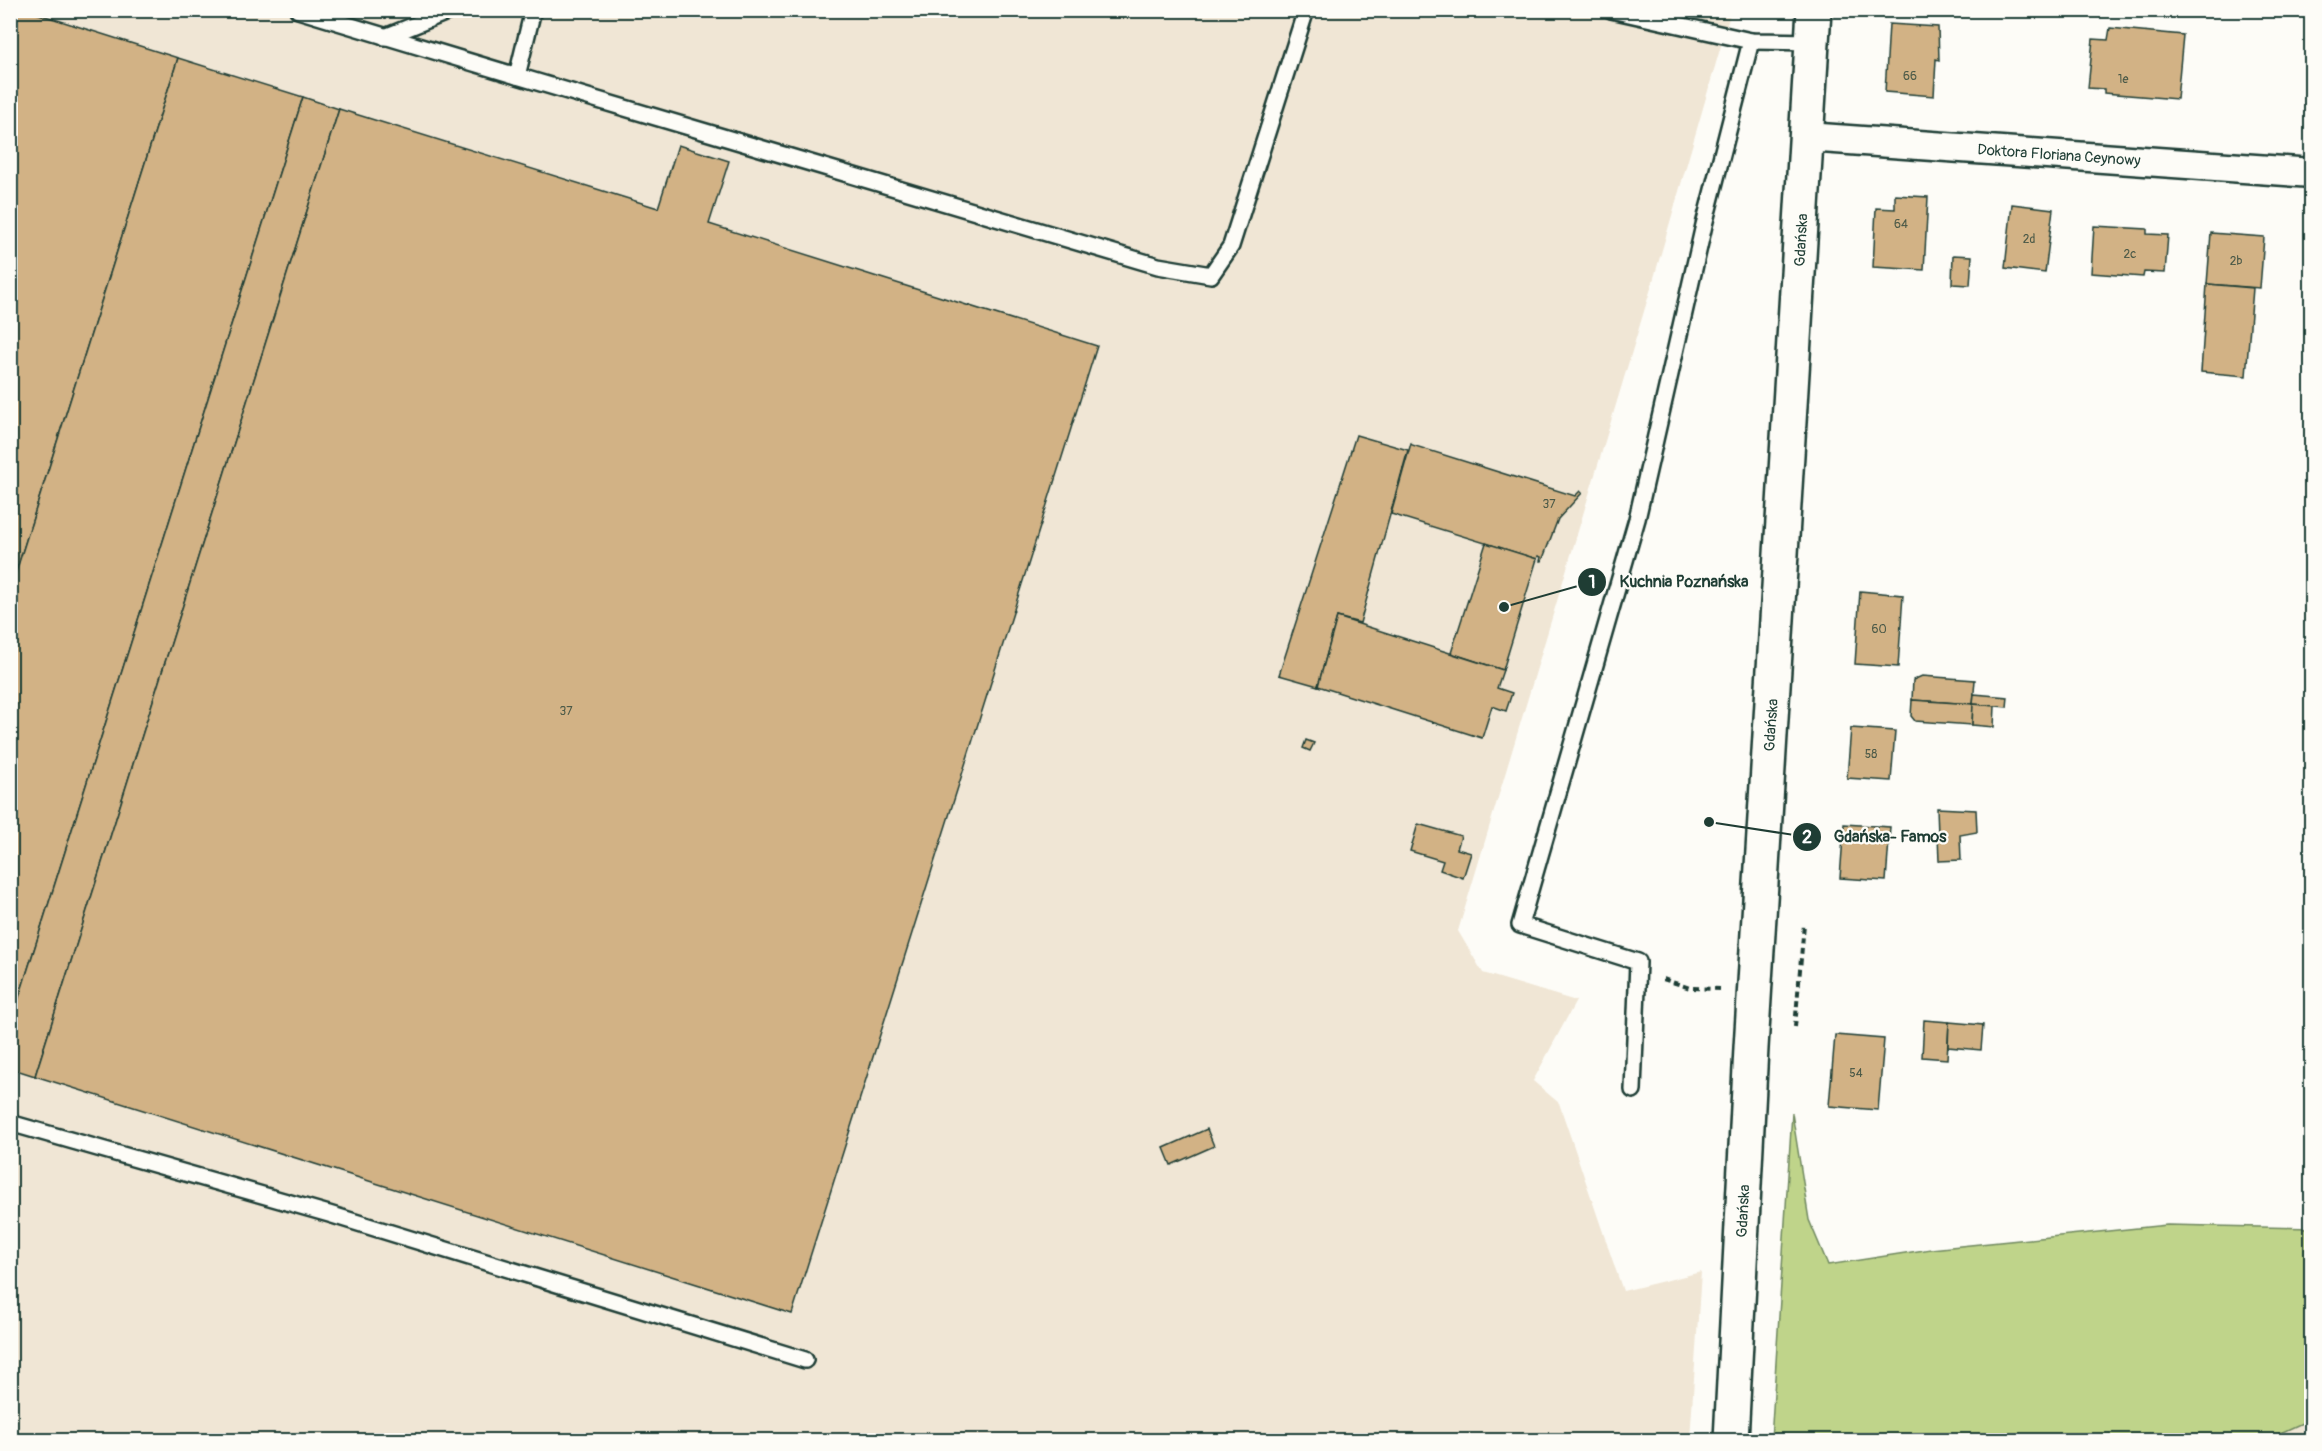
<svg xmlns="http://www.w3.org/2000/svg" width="2322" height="1451" font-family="Pangolin,sans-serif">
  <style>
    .built { fill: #f0e6d5 }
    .green { fill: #bfd48a; stroke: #6f885f; stroke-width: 1.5 }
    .building { fill: #d2b285; stroke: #1f3d34; stroke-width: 1.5 }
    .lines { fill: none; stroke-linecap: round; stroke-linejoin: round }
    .service-casing { stroke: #1f3d34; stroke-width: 20 }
    .minor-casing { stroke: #1f3d34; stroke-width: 33 }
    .secondary-casing { stroke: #1f3d34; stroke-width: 38 }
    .path { stroke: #1f3d34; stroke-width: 4; stroke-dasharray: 6 4.5; stroke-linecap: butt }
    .service { stroke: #fdfcf7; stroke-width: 15 }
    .minor { stroke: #fdfcf7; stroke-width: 28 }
    .secondary { stroke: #fdfcf7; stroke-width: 33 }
    .labels { text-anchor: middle; stroke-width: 4.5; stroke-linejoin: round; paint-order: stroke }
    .number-label { font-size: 12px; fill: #4c5a48 }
    .street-label { font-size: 15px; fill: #1f3d34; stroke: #fdfcf7 }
    .leader { fill: none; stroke: #1f3d34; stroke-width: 2 }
    .callout-dot { fill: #1f3d34; stroke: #fdfcf7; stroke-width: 2 }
    .mark-label { font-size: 18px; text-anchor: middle; font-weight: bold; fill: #fff }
    .callout-label { font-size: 16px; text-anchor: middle; font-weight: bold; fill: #1f3d34; stroke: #fdfcf7; stroke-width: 4.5; stroke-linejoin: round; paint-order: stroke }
  </style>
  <rect width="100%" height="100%" fill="#fdfcf7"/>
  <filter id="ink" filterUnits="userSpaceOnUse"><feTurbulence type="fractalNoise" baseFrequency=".0167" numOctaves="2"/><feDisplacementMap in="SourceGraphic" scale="12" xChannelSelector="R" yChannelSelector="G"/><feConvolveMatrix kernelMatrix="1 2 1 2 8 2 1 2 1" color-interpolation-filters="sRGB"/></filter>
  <g filter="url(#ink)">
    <g class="built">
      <polygon points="10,11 1731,11 1651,288 1458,931 1483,973 1576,1001 1533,1081 1559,1103 1623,1291 1701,1272 1690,1440 11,1440"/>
      <polygon points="2311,1419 2311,1440 2265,1440"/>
    </g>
    <polygon class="green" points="1792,1113 1809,1220 1828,1265 1931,1249 2167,1225 2311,1228 2311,1419 2265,1440 1771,1440"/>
    <g class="building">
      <polygon points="10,10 26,10 178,58 10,591"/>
      <polygon points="1889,24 1938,27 1939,60 1936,59 1934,96 1885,92"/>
      <polygon points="2110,28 2183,35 2177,99 2104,93 2104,89 2088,88 2093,39 2108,40"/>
      <polygon points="178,58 303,97 10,1026 10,591"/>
      <polygon points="303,97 339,109 35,1076 10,1068 10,1026"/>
      <polygon points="339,109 658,208 678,145 729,161 709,224 1097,346 792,1314 35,1076"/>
      <polygon points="1895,195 1928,197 1924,270 1873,267 1876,208 1895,209"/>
      <polygon points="2012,204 2053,209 2045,273 2005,268"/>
      <polygon points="2094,226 2147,229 2147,234 2168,235 2165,273 2144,272 2143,277 2091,273"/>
      <polygon points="2211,233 2264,237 2260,288 2207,284"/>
      <polygon points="1953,255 1972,256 1970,285 1952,284"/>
      <polygon points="2207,284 2253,288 2246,376 2201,372"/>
      <polygon points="1356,435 1408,450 1360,623 1337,617 1318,686 1279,675"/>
      <polygon points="1411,443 1412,445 1575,496 1580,491 1582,493 1558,519 1542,561 1540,561 1541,557 1538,556 1537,559 1391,514"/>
      <polygon points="1486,543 1537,559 1503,670 1451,653"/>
      <polygon points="1860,591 1903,595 1898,667 1855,664"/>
      <polygon points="1337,617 1503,670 1497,688 1512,693 1506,711 1492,706 1482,738 1318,686"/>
      <polygon points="1922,676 1975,680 1973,704 1912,700 1913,680"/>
      <polygon points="1974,694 2008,697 2007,707 1973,704"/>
      <polygon points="1912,700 1973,704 1972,725 1915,721 1911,716"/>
      <polygon points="1973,704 1995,706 1994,727 1972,725"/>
      <polygon points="1851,728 1895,731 1891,781 1847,778"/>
      <polygon points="1306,740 1314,743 1310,751 1303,748"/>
      <polygon points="1937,808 1976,810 1977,832 1960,835 1961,860 1939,861"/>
      <polygon points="1418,824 1461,836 1457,849 1471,853 1463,878 1440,870 1443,861 1410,851"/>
      <polygon points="1844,824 1890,827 1886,881 1840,878"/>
      <polygon points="1924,1020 1949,1022 1947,1059 1922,1057"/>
      <polygon points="1949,1022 1983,1025 1981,1050 1948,1047"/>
      <polygon points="1835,1035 1884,1039 1878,1110 1829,1106"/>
      <polygon points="1207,1129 1214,1146 1171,1165 1164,1148"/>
    </g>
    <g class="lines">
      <defs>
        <g id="service">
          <polyline points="298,10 517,76"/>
          <polyline points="533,10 517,76 1158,266 1211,275 1231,246 1306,10"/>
          <polyline points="1611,10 1751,41 1812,42"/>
          <polyline points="385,37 452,10"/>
          <polyline points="1633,1090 1638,962 1520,925 1637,519 1704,225 1751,41"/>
          <polyline points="10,1123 329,1214 805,1360"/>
        </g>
        <polyline id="minor" points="1807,137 2312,173"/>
        <polyline id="secondary" points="1731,1440 1751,1048 1814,10"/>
      </defs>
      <use href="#service" class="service-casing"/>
      <use href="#minor" class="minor-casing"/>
      <use href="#secondary" class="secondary-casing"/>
      <g class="path">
        <polyline points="1663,979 1690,988 1720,989"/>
        <polyline points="1795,1027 1804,924"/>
      </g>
      <use href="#service" class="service"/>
      <use href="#minor" class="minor"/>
      <use href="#secondary" class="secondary"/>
    </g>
  </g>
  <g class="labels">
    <g class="number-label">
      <text x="1910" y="80">66</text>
      <text x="2123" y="83">1e</text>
      <text x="1901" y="228">64</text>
      <text x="2029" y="243">2d</text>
      <text x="2130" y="258">2c</text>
      <text x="2236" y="265">2b</text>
      <text x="1549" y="508">37</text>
      <text x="1879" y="633">60</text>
      <text x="566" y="715">37</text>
      <text x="1871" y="758">58</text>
      <text x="1856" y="1077">54</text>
    </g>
    <g class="street-label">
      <text transform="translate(2059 155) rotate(4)" y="5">Doktora Floriana Ceynowy</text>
      <text transform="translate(1801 240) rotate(-87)" y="5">Gdańska</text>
      <text transform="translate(1771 725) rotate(-86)" y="5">Gdańska</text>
      <text transform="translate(1743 1211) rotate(-87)" y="5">Gdańska</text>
    </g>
  </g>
  <path class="leader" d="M1504 607L1592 582M1709 822L1807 837"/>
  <g class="callout-dot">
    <circle cx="1504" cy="607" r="6"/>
    <circle cx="1709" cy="822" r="6"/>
    <circle cx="1592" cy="582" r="15"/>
    <circle cx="1807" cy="837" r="15"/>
  </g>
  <g class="mark-label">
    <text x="1592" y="588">1</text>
    <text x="1807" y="843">2</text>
  </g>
  <g class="callout-label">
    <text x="1684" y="587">Kuchnia Poznańska</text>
    <text x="1890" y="842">Gdańska- Famos</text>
  </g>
  <rect width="2322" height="1451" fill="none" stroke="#fdfcf7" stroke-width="36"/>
  <rect x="18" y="18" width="2286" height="1415" fill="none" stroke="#1f3d34" stroke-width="2" filter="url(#ink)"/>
</svg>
